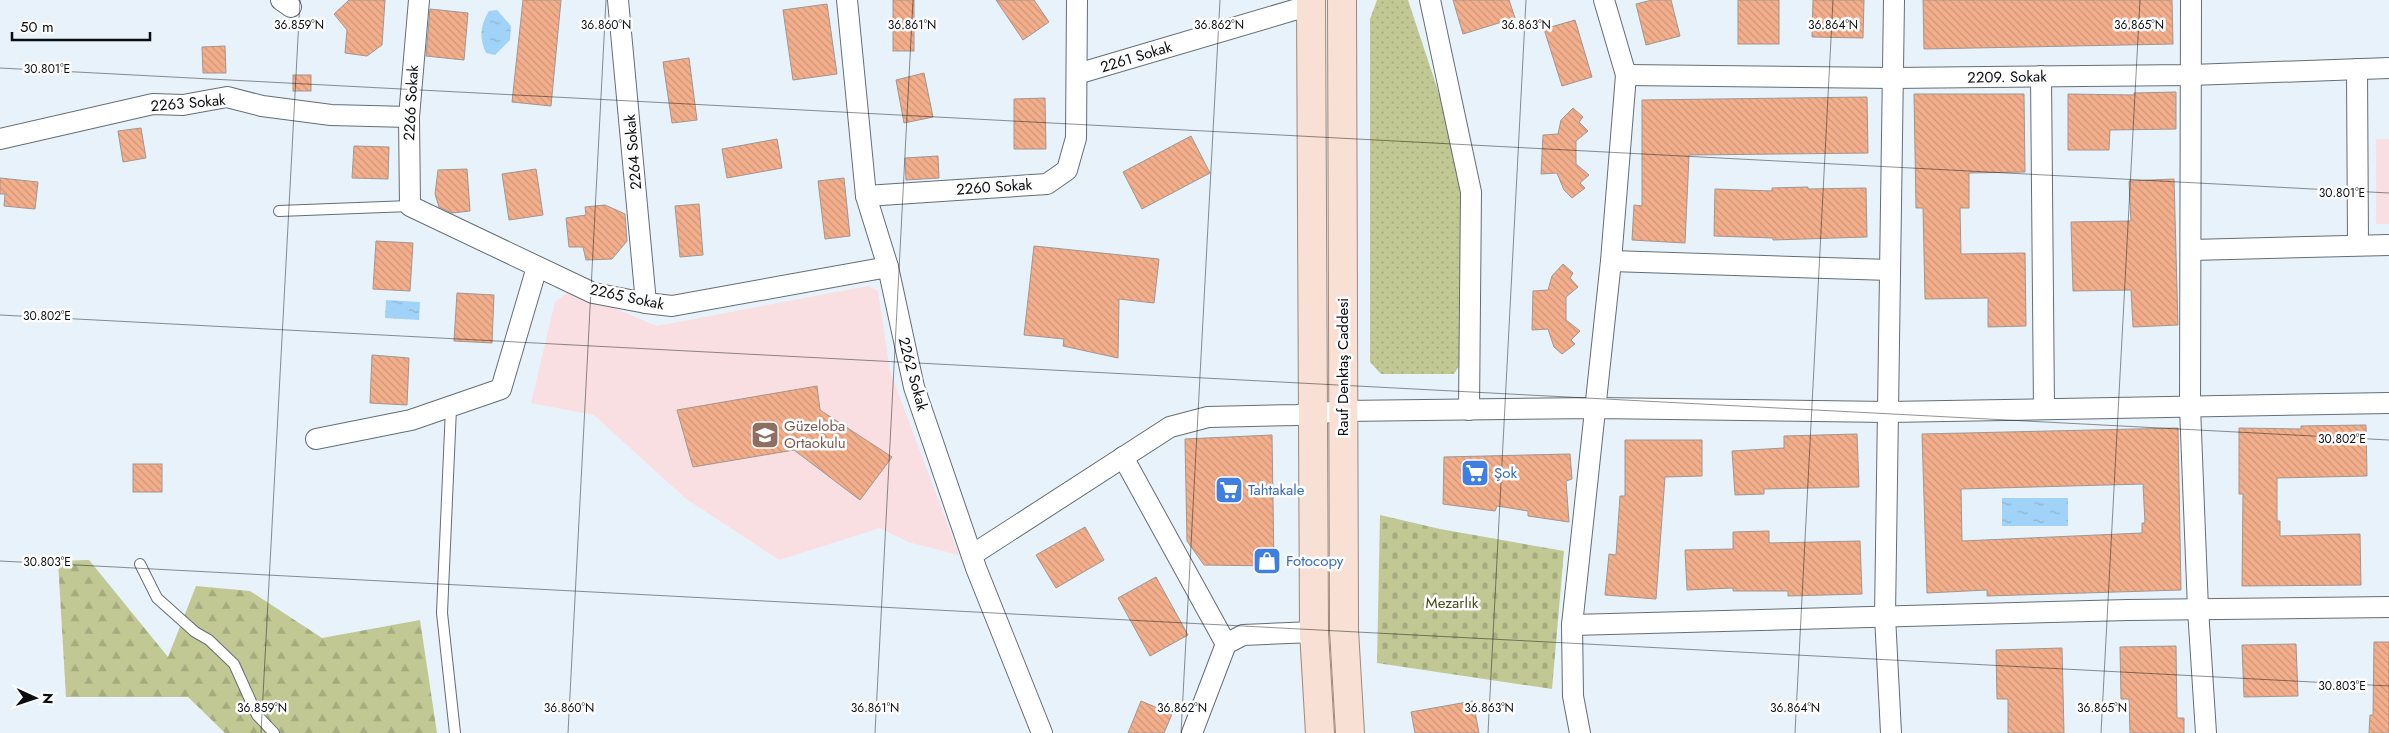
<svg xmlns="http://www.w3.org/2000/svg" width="2389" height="733" font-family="Jost,sans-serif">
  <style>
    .education { fill: #f9dfe2 }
    .grass { fill: url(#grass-dots) }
    .forest { fill: url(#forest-firs) }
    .cemetery { fill: url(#cemetery-stones) }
    .water { fill: url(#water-ripples) }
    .building { fill: url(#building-back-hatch); stroke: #a29690; fill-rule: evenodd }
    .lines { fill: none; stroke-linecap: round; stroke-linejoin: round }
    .lane-casing { stroke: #656e75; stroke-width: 12 }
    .street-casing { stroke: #656e75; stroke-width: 22 }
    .primary-casing { stroke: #a1887d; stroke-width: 30 }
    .lane { stroke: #fff; stroke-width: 10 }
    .street { stroke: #fff; stroke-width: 20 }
    .primary { stroke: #f8e0d4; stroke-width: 28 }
    .ticks { fill: none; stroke: #0a0d10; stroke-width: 1; stroke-opacity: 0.45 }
    .labels { text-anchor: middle; stroke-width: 5; stroke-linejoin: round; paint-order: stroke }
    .street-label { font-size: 15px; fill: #0a0d10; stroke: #fdfdfd }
    .education-label { font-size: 15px; fill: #785e54; stroke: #fdfdfd; text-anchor: start }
    .shop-label { font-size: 15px; fill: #366cbe; stroke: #fdfdfd; text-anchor: start }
    .park-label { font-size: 15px; fill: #474b16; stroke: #fdfdfd }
    .ticks-label { font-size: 12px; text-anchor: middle; fill: #0a0d10; stroke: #fdfdfd; stroke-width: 5; stroke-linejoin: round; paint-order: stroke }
  </style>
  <defs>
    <pattern id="grass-dots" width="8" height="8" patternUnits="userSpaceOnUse" patternTransform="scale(1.25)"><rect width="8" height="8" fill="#c1c893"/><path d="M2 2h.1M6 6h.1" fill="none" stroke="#a4ab7e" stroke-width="1.8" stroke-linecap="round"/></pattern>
    <pattern id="forest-firs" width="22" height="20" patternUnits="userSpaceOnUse" patternTransform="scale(1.25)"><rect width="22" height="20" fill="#c1c893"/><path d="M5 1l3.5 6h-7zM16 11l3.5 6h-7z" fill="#a4ab7e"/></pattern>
    <pattern id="cemetery-stones" width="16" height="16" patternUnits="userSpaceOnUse" patternTransform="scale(1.25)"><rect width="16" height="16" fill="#c1c893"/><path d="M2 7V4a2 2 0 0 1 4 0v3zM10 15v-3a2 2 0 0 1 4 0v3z" fill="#a4ab7e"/></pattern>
    <pattern id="water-ripples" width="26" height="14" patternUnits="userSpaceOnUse" patternTransform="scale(1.25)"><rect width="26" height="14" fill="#a1d3f9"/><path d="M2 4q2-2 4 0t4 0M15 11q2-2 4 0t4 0" fill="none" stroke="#89b4d4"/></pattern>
    <pattern id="building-back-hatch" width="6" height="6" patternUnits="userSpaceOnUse" patternTransform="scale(1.25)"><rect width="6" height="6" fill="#f3af8c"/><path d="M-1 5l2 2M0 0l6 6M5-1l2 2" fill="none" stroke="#cf9578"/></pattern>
  </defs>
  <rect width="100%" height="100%" fill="#e7f2fb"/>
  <g class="education">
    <rect x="2376" y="139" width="13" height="85"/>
    <polygon points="868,286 878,291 890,371 959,555 908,542 880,528 779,560 685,498 594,415 531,403 555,302 571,290 657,326"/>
  </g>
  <polygon class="grass" points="1377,0 1408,0 1454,139 1464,208 1460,364 1454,374 1381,374 1370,362 1370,19"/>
  <polygon class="forest" points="89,560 168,657 196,586 250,591 322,638 420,620 437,733 225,733 188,697 66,697 58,561"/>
  <polygon class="cemetery" points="1380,515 1440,529 1564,551 1552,689 1377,663"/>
  <g class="water">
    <path d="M497,10L511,26L510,40L495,55L486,53C479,38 480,25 489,11Z"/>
    <polygon points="386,300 420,302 419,320 385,318"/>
    <rect x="2002" y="498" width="66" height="28"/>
  </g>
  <g class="building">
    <polygon points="349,0 385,0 382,45 367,56 345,53 347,30 334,14"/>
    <polygon points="523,0 561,0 551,106 512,102"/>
    <rect x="893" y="0" width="21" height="51"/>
    <polygon points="996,0 1034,0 1049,22 1023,40"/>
    <polygon points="1453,0 1509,0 1515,18 1463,34"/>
    <polygon points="1652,0 1671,0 1680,36 1646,45 1636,4"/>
    <rect x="1738" y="0" width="41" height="44"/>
    <polygon points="1813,0 1864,0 1863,38 1812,37"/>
    <polygon points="1923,0 2172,0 2173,44 1924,49"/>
    <polygon points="827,4 837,74 793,80 783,10"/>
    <polygon points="430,9 468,13 464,60 426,56"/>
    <polygon points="1575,20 1592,77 1562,86 1544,29"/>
    <polygon points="225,46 226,73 203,73 202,47"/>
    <polygon points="689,58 697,120 672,123 663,62"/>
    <polygon points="924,73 933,117 904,123 896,80"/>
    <rect x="293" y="75" width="18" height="16"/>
    <polygon points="2176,92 2176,129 2110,130 2109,150 2068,150 2068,94 2134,95 2134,93"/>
    <polygon points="1914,94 2024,94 2025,172 1969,173 1969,208 1960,208 1961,254 2025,253 2026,326 1988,327 1988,298 1925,299 1923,208 1916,208"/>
    <polygon points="1867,97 1868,153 1689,155 1685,243 1632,240 1634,205 1642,206 1642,100"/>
    <polygon points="1045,98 1046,149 1014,149 1014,99"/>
    <polygon points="1573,108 1583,117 1579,122 1588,131 1576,141 1576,164 1589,175 1580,183 1585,188 1572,198 1564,190 1557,173 1541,174 1543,135 1558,134 1561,120"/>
    <polygon points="141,128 146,158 123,162 118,131"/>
    <polygon points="1191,136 1210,173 1142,209 1123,172"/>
    <polygon points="777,139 782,168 727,178 722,149"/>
    <polygon points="354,146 389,147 388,179 352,178"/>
    <polygon points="938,156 939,178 906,180 905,158"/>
    <polygon points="467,169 470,211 452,213 439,207 435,194 438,170"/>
    <polygon points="536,169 543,215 509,220 502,174"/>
    <polygon points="0,178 38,182 35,209 4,206 5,194 0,194"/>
    <polygon points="844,178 850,236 825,239 818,181"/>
    <polygon points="2174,179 2178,325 2133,327 2131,290 2073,291 2071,222 2131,221 2129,181"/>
    <polygon points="1808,187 1808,189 1866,188 1867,237 1773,240 1773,238 1714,236 1715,189 1772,191 1772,188"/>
    <polygon points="699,204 703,255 680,257 675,206"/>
    <polygon points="605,205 625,214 627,241 612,259 586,260 583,247 569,247 566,218 586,215 585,207"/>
    <polygon points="376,241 413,243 410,291 373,289"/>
    <polygon points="1034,246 1159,259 1154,303 1119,299 1118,358 1063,346 1064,339 1024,335"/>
    <polygon points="1563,264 1573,273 1570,278 1578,287 1566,297 1566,320 1580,331 1571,340 1575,344 1562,354 1554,347 1548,329 1532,330 1533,291 1548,290 1552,276"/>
    <polygon points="457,293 494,295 492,343 454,341"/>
    <polygon points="372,355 409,358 407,405 370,403"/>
    <polygon points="817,386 820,410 892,457 860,500 794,450 693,467 677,410"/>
    <polygon points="2366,425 2367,476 2277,478 2277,521 2280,521 2280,536 2360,534 2361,585 2242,586 2243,494 2239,494 2239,428 2301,429 2301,426"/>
    <path d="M2178,428L2181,590L1987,596V590L1927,593L1922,434ZM2143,484L2145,523H2142V533L1962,541L1961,489Z"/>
    <polygon points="1857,434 1859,487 1764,489 1764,494 1735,495 1732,451 1784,448 1784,436"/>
    <polygon points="1272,435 1274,566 1204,565 1187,541 1185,439"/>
    <polygon points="1625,440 1702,440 1702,476 1665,477 1656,599 1605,595 1609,554 1616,555 1620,496 1625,496"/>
    <polygon points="1570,454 1572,479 1566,481 1569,522 1528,516 1528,511 1497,506 1495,511 1443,504 1444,457"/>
    <rect x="133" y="464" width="29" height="28"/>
    <polygon points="1085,527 1104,560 1056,588 1036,555"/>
    <polygon points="1769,531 1769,543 1860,541 1862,594 1788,596 1788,591 1733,591 1733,588 1687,590 1685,550 1733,549 1733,532"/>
    <polygon points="1156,577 1188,635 1150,656 1118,598"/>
    <polygon points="2374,642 2389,642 2389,733 2369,733 2370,715 2373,715"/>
    <polygon points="2296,644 2298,696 2244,697 2242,645"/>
    <polygon points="2176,646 2177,718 2184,718 2184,733 2130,733 2129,699 2121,699 2120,647"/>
    <polygon points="2062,648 2064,733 2008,733 2008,699 1997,699 1996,650"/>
    <polygon points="1141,701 1172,714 1164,733 1128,733"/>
    <polygon points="1473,701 1479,733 1415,733 1411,712"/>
  </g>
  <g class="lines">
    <defs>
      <g id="lane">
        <polyline points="279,211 410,206"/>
        <polyline points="451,408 442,613 455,733"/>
        <polyline points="140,564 157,598 195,632 209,640 234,664 257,715 274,733"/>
      </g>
      <g id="street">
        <polyline points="281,0 291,7"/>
        <polyline points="419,0 409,117 410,206 593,293 646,303 672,306 888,267"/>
        <polyline points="618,0 646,303"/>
        <polyline points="847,0 866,196 888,267 914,387 976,568 1042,733"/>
        <polyline points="1430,0 1471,192 1469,410"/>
        <polyline points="2191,0 2190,407 2198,609 2206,733"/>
        <polyline points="2357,69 2358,245"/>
        <polyline points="1077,74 1311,5"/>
        <polyline points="1626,75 1893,78 2191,75 2389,68"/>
        <polyline points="2041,76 2044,409"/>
        <polyline points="0,139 153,104 183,105 227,97 262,106 331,115 409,117"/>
        <polyline points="866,196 1047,184 1067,170 1076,138 1077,0"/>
        <polyline points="2191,250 2389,245"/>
        <polyline points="1611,261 1890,270"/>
        <polyline points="316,439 411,420 501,389 537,267"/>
        <polyline points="1123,457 1226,644"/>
        <polyline points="972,555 1170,427 1208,417 1297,415 1343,411 1596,408 1888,412 2389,403"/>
        <polyline points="1572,625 2128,610 2389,607"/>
        <polyline points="1192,733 1226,644 1243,635 1314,632"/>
        <polyline points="1580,733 1573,696 1572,625 1611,261 1626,75 1604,0"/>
        <polyline points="1891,733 1885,616 1894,0"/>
      </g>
      <g id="primary">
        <polyline points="1311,0 1314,632 1320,733"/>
        <polyline points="1342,0 1344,630 1350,733"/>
      </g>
    </defs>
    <use href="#lane" class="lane-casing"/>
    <use href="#street" class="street-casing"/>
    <use href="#primary" class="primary-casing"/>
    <use href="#lane" class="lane"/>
    <use href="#street" class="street"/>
    <use href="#primary" class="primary"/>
  </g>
  <path class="ticks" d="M0,68L2389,193M0,315L2389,440M0,561L2389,686M261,733L300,0M568,733L606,0M875,733L913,0M1181,733L1220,0M1488,733L1526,0M1795,733L1833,0M2101,733L2140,0"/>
  <defs>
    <symbol id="school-square" viewBox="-11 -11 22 22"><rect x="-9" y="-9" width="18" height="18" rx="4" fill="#8d6e63" stroke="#fdfdfd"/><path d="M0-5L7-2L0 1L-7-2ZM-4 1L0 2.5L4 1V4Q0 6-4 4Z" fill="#fff"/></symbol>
    <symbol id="supermarket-square" viewBox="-11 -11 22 22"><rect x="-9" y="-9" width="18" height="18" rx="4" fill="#3f7fe0" stroke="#fdfdfd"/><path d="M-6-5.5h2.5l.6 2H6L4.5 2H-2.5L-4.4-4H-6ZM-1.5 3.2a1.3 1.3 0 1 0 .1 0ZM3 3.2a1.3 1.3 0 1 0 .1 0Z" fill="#fff"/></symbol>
    <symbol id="shop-square" viewBox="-11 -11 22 22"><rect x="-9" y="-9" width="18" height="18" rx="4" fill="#3f7fe0" stroke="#fdfdfd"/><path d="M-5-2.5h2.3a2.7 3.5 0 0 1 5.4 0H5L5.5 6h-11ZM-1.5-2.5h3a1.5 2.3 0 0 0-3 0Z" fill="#fff"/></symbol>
  </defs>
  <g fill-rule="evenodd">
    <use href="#school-square" x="749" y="419" width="32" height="32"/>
    <use href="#supermarket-square" x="1459" y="457" width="32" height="32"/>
    <use href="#supermarket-square" x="1213" y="474" width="32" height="32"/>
    <use href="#shop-square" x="1251" y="545" width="32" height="32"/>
  </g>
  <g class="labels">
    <g class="street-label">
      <text transform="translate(1136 57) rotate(-17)" y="5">2261 Sokak</text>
      <text transform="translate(2007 77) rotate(-1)" y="5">2209. Sokak</text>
      <text transform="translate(188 103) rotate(-5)" y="5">2263 Sokak</text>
      <text transform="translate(411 103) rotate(-87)" y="5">2266 Sokak</text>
      <text transform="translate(633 152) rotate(-95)" y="5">2264 Sokak</text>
      <text transform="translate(994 187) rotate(-4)" y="5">2260 Sokak</text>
      <text transform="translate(627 297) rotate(12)" y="5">2265 Sokak</text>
      <text transform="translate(1343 367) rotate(-90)" y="5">Rauf Denktaş Caddesi</text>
      <text transform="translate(913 374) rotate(75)" y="5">2262 Sokak</text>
    </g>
    <g class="education-label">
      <text x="784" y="431">Güzeloba<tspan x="784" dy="17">Ortaokulu</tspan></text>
    </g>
    <g class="shop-label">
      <text x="1494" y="478">Şok</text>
      <text x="1248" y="495">Tahtakale</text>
      <text x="1286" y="566">Fotocopy</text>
    </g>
    <g class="park-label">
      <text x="1452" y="608">Mezarlık</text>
    </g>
  </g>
  <g class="ticks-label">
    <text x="299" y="29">36.859°N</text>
    <text x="606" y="29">36.860°N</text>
    <text x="912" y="29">36.861°N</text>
    <text x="1219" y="29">36.862°N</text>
    <text x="1526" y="29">36.863°N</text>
    <text x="1833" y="29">36.864°N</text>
    <text x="2139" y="29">36.865°N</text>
    <text x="47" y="73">30.801°E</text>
    <text x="2342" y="197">30.801°E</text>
    <text x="47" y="320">30.802°E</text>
    <text x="2342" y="443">30.802°E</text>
    <text x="47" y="566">30.803°E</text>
    <text x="2342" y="690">30.803°E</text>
    <text x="262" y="712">36.859°N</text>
    <text x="569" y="712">36.860°N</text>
    <text x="875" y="712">36.861°N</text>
    <text x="1182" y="712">36.862°N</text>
    <text x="1489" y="712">36.863°N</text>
    <text x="1795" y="712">36.864°N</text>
    <text x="2102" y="712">36.865°N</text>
  </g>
  <g transform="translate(35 698) rotate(93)" stroke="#fdfdfd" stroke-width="4" paint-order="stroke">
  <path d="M0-4L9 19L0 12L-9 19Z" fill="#0a0d10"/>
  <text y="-8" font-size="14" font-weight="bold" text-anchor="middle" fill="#0a0d10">N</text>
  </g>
  <path d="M12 32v8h138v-8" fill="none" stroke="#0a0d10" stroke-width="2.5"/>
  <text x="20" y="32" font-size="15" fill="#0a0d10" stroke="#fdfdfd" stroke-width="4" paint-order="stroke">50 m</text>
</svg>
